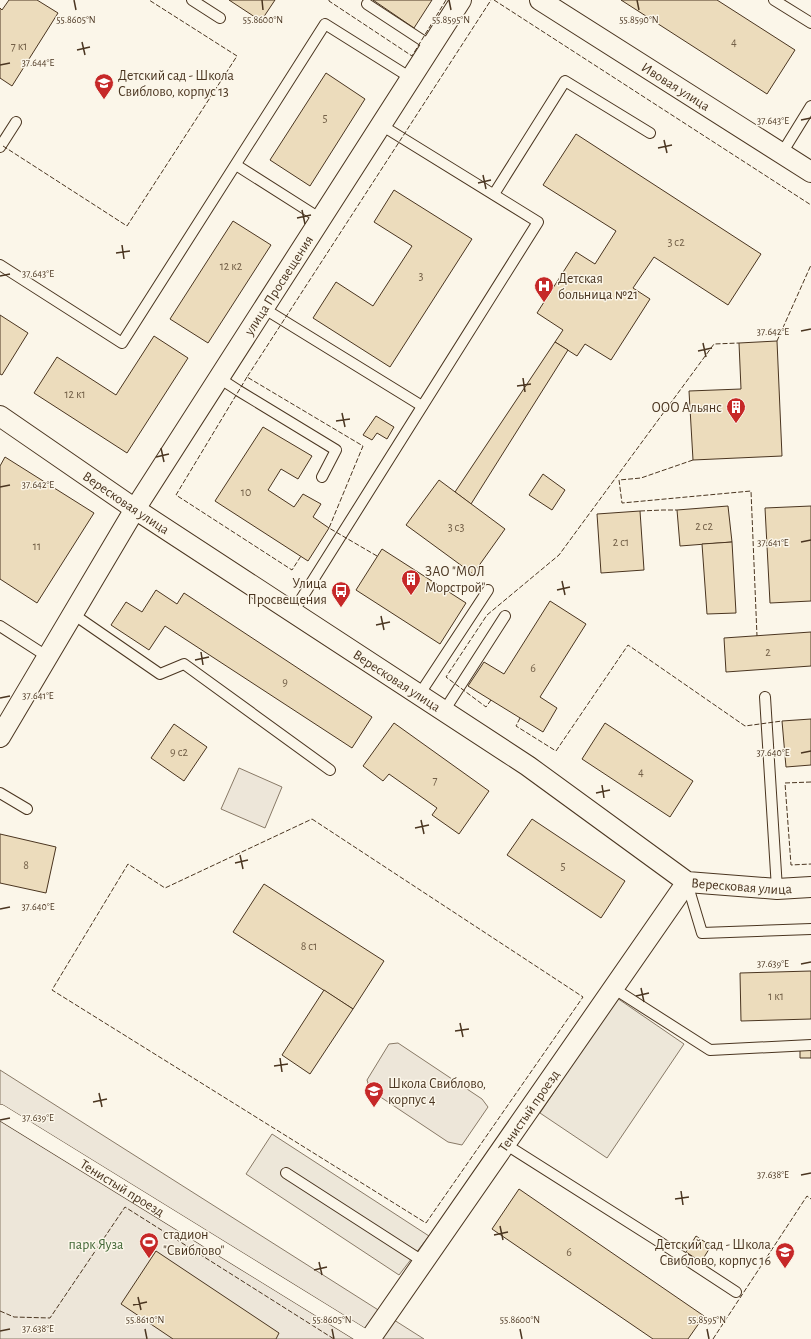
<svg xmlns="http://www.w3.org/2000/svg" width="811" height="1339" font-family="'Alegreya Sans',sans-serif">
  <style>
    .green { fill: #ede6d9; stroke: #887966 }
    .parking { fill: #ede7d9; stroke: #887966 }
    .building { fill: #ecdcbc; stroke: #4a3520 }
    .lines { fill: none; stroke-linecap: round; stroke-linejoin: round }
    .service-casing { stroke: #4a3520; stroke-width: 12 }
    .pedestrian-casing { stroke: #4a3520; stroke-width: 16 }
    .minor-casing { stroke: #4a3520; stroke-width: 22 }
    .service { stroke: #fbf6e9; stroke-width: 10 }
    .pedestrian { stroke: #fbf6e9; stroke-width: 15 }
    .minor { stroke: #fbf6e9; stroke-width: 20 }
    .fence { stroke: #4a3520; stroke-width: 1; stroke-dasharray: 5 2; stroke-linecap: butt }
    .ticks { fill: none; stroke: #4a3520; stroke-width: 1.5 }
    .labels { text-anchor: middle; stroke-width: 3; stroke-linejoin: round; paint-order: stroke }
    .number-label { font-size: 12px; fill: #725f47 }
    .poi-label { font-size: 14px; fill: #4a3520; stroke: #fbf6e9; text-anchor: start }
    .street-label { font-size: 14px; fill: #4a3520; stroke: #fbf6e9 }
    .park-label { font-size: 14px; fill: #436837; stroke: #fbf6e9 }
    .ticks-label { font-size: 10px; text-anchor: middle; fill: #4a3520; stroke: #fbf6e9; stroke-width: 3; stroke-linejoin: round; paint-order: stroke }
  </style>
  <rect width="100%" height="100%" fill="#fbf6e9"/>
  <g class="green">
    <polygon points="239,768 282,787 265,828 221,809"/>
    <polygon points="398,1043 482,1099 488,1107 462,1145 448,1142 370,1090 367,1080 389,1044"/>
    <polygon points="0,1070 424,1339 0,1339"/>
  </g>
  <g class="parking">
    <polygon points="617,998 684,1044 607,1158 540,1113"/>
    <polygon points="272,1134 429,1236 399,1275 246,1174"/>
  </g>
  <g class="building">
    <polygon points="9,0 37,0 58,13 12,86 0,78 0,8 2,10"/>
    <polygon points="229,0 275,0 261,21"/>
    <polygon points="373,0 432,0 414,28"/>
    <polygon points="621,0 717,0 795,50 767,94"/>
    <polygon points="326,73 365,99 310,186 270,160"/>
    <polygon points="576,134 761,254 728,305 654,257 633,288 650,299 611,360 585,344 577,356 555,342 563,330 537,313 576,252 595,264 616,231 543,185"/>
    <polygon points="394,190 472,239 390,367 313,318 336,282 373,306 412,246 374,222"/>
    <polygon points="233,221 271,245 208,343 170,319"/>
    <polygon points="0,315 28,333 2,375 0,374"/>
    <polygon points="154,336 188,358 127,453 34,393 57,357 116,395"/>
    <polygon points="777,341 782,456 693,460 689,391 741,389 739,343"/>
    <polygon points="555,342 568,350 471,504 455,492"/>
    <polygon points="376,416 394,427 387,439 377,433 372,440 363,435"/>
    <polygon points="263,427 312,456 298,479 281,469 268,490 294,507 303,494 321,504 313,517 329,528 308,561 215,501"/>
    <polygon points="5,457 94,513 37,603 0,579 0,466"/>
    <polygon points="543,474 565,490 552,510 529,495"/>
    <polygon points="439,480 505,529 473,574 406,525"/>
    <polygon points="728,506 732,542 680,546 677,510"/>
    <polygon points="811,506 811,601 770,603 765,508"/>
    <polygon points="640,511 644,570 601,573 597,514"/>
    <polygon points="732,542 736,613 707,614 702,544"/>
    <polygon points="382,549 466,603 440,644 356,590"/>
    <polygon points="156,590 177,604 184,593 372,717 352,748 165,626 149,650 111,625 126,602 142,612"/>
    <polygon points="550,601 586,624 540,697 557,708 543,732 468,686 484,662 504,674"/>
    <polygon points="811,632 811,666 726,672 724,638"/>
    <polygon points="811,719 811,765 786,767 782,721"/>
    <polygon points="394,723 489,791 459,834 432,815 437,808 389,774 383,781 363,766"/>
    <polygon points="605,723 693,781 670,817 582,759"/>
    <polygon points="174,724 207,747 184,781 151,758"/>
    <polygon points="532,819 625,881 601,918 507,855"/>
    <polygon points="0,834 56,847 46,893 0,883"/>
    <polygon points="264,884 384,961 353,1009 233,932"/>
    <polygon points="811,971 811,1019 741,1021 740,973"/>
    <polygon points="324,990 353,1009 310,1074 282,1055"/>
    <polygon points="811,1046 811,1058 800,1058 800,1047"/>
    <polygon points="519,1189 704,1316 688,1339 653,1339 492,1229"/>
    <polygon points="696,1236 711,1246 701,1262 686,1252"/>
    <polygon points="156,1251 279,1333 276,1339 173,1339 121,1304"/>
  </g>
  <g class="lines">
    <defs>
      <g id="service">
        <polyline points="192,0 220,18"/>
        <polyline points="774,0 811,23"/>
        <polyline points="367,4 431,46"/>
        <polyline points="0,147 16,122"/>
        <polyline points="782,153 811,106"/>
        <polyline points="236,165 321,219"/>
        <polyline points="494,194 565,81 650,133"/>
        <polyline points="0,265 122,343 325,24 411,78"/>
        <polyline points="263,308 422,406"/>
        <polyline points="219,378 239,391 336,450 322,477"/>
        <polyline points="293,612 538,222 381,125"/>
        <polyline points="73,614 160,674 184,664 330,770"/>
        <polyline points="0,626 48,657"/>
        <polyline points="419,695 488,590"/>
        <polyline points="765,697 777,889"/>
        <polyline points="444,711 505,616"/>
        <polyline points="0,793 27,809"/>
        <polyline points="687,883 702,933 811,929"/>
        <polyline points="613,988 710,1050 811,1045"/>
        <polyline points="505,1144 655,1239 736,1292"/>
        <polyline points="286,1173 424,1262"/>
      </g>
      <g id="pedestrian">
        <path id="s1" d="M0,1112L368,1339"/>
      </g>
      <g id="minor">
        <path id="s2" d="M540,0L811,172"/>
        <path id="s3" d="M0,416L135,509L528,766L687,882L777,889L811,887"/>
        <path id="s4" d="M0,737L135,509L461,0"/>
        <path id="s5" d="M370,1339L687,882"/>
      </g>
    </defs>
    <use href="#service" class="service-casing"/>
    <use href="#pedestrian" class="pedestrian-casing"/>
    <use href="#minor" class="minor-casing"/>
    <use href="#service" class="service"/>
    <use href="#pedestrian" class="pedestrian"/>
    <use href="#minor" class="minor"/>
    <g class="fence">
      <polyline points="329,0 329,1 412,56 446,0"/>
      <polyline points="494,0 811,205"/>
      <polyline points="3,146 127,226 237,56 149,0"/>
      <polyline points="777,341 811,265"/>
      <polyline points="247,377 176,495 292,570 301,556"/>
      <polyline points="693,460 641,478 619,480 622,503 751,491 757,636"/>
      <polyline points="640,511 663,510 677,510"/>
      <polyline points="377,556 329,528 363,446 247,377 491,0"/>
      <polyline points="491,700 486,707 446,677 487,615 559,555 714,344 739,343"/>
      <polyline points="520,718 516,726 556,751 628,645 745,726 782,721"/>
      <polyline points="811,782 785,783 791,865 811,864"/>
      <polygon points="312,819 583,997 426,1223 52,990 128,864 165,888"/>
      <polyline points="0,1311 14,1317 50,1318 125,1207 334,1339"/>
      <polyline points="713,1339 807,1196 811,1199"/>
    </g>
  </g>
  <path class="ticks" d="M74,0L76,10M262,0L263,10M449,0L451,10M637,0L639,10M82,42L85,55M77,50L90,47M0,65L10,63M801,120L811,118M664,140L667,153M658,148L672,145M483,175L486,189M478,183L491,180M302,210L305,224M297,218L311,215M122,245L124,259M116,253L130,251M0,276L10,274M801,331L811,329M703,343L706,357M698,351L712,348M523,378L525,392M517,386L531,384M342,413L345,427M336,421L350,419M161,448L164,462M156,457L169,454M0,487L10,485M801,542L811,540M562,581L565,595M557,590L570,587M381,616L384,630M376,625L390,622M201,652L203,665M195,660L209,657M0,698L10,696M801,753L811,751M602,785L604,798M596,793L610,790M421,820L424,834M415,828L429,825M240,855L243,869M235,863L248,860M0,909L10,907M801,964L811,962M641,988L644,1002M636,996L649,993M460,1023L463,1037M455,1031L469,1029M280,1058L282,1072M274,1066L288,1064M99,1093L102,1107M93,1102L107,1099M0,1120L10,1118M801,1175L811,1173M681,1191L683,1205M675,1199L689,1197M500,1226L503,1240M494,1235L508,1232M319,1262L322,1275M314,1270L327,1267M138,1297L141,1310M133,1305L147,1302M145,1329L147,1339M332,1329L334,1339M520,1329L522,1339M707,1329L709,1339M0,1331L10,1329"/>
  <defs>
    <symbol id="school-pin" viewBox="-11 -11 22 30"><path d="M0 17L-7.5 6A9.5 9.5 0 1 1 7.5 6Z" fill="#c62828" stroke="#fbf6e9"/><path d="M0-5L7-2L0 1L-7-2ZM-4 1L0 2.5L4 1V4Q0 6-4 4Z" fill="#fff"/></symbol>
    <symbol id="hospital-pin" viewBox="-11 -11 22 30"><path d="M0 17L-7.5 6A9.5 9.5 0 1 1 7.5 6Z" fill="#c62828" stroke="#fbf6e9"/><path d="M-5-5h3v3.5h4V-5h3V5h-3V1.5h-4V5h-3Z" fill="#fff"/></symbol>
    <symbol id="building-pin" viewBox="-11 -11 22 30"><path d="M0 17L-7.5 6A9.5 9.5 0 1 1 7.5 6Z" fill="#c62828" stroke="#fbf6e9"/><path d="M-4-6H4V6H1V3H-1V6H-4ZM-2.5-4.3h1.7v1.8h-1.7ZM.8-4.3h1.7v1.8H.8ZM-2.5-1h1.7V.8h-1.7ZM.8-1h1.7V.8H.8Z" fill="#fff"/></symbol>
    <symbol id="bus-pin" viewBox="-11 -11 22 30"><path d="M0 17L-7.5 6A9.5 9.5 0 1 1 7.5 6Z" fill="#c62828" stroke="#fbf6e9"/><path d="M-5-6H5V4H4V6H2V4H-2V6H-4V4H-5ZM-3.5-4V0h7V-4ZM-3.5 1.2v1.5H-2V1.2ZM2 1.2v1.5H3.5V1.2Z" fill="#fff"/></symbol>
    <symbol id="stadium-pin" viewBox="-11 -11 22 30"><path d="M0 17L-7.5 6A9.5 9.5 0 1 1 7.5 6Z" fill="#c62828" stroke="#fbf6e9"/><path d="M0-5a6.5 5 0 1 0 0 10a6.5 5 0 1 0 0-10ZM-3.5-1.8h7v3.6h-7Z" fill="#fff"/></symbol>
  </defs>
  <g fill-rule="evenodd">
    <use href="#school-pin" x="93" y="72" width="22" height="30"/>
    <use href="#hospital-pin" x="533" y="275" width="22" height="30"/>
    <use href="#building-pin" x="725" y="396" width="22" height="30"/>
    <use href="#building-pin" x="400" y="568" width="22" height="30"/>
    <use href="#bus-pin" x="330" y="580" width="22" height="30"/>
    <use href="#school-pin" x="363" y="1080" width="22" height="30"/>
    <use href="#stadium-pin" x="138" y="1231" width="22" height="30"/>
    <use href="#school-pin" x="774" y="1241" width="22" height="30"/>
  </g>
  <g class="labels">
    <g class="number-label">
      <text x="734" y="46">4</text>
      <text x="19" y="50">7 к1</text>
      <text x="325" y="122">5</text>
      <text x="676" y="246">3 с2</text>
      <text x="231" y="270">12 к2</text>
      <text x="421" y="280">3</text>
      <text x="75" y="398">12 к1</text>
      <text x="246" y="496">10</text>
      <text x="704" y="530">2 с2</text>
      <text x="456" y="531">3 с3</text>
      <text x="621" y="546">2 с1</text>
      <text x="37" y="550">11</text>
      <text x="768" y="656">2</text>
      <text x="533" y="672">6</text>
      <text x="285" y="686">9</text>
      <text x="179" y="756">9 с2</text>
      <text x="641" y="776">4</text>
      <text x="435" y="784">7</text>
      <text x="26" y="869">8</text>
      <text x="563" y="870">5</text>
      <text x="309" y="950">8 с1</text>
      <text x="776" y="1000">1 к1</text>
      <text x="569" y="1256">6</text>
    </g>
    <g class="poi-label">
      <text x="118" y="80">Детский сад - Школа<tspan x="118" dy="16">Свиблово, корпус 13</tspan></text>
      <text x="558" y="283">Детская<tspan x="558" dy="16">больница №21</tspan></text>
      <text x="722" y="412" text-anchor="end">ООО Альянс</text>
      <text x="425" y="576">ЗАО "МОЛ<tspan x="425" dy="16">Морстрой"</tspan></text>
      <text x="327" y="588" text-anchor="end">Улица<tspan x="327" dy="16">Просвещения</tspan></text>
      <text x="388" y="1088">Школа Свиблово,<tspan x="388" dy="16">корпус 4</tspan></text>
      <text x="163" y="1239">стадион<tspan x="163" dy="16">"Свиблово"</tspan></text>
      <text x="771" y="1249" text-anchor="end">Детский сад - Школа<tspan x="771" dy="16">Свиблово, корпус 16</tspan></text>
    </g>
    <g class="street-label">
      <text dy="5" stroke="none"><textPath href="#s2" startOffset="161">Ивовая улица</textPath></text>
      <text dy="5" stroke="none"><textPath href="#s4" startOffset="531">улица Просвещения</textPath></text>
      <text dy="5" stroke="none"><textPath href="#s3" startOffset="153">Вересковая улица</textPath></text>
      <text dy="5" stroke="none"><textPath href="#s3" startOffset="477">Вересковая улица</textPath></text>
      <text dy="5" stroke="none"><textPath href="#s3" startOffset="885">Вересковая улица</textPath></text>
      <text dy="5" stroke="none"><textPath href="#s5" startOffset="278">Тенистый проезд</textPath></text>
      <text dy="5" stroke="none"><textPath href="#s1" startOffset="144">Тенистый проезд</textPath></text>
    </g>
    <g class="park-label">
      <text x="96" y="1249">парк Яуза</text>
    </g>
  </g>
  <g class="ticks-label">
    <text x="76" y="23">55.8605°N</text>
    <text x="263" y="23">55.8600°N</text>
    <text x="451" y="23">55.8595°N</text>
    <text x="639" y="23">55.8590°N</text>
    <text x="38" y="66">37.644°E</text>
    <text x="773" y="124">37.643°E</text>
    <text x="38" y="277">37.643°E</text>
    <text x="773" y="335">37.642°E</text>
    <text x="38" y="488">37.642°E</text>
    <text x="773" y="546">37.641°E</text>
    <text x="38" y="699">37.641°E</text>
    <text x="773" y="756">37.640°E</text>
    <text x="38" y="910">37.640°E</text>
    <text x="773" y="967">37.639°E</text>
    <text x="38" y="1121">37.639°E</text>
    <text x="773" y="1178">37.638°E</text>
    <text x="145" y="1323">55.8610°N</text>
    <text x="332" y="1323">55.8605°N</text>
    <text x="520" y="1323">55.8600°N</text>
    <text x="707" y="1323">55.8595°N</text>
    <text x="38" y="1332">37.638°E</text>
  </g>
</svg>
